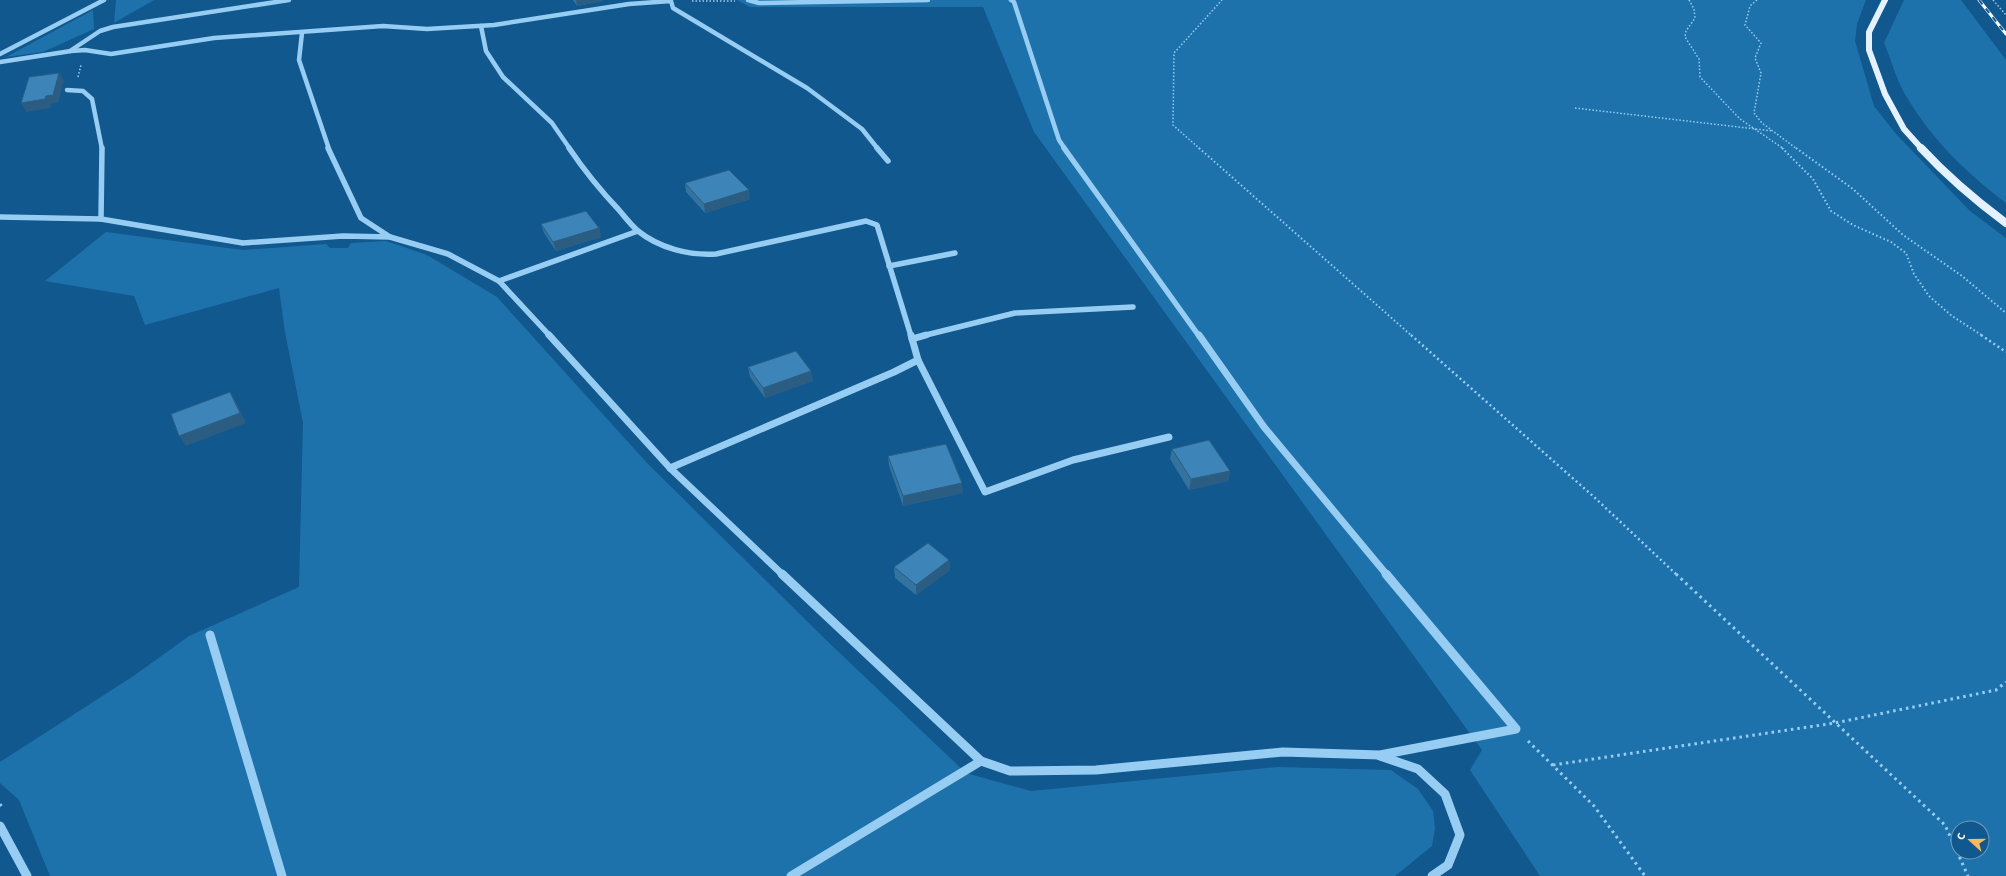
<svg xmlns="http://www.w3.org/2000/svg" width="2006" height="876" viewBox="0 0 2006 876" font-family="'Source Sans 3',sans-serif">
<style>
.green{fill:#1e72ac;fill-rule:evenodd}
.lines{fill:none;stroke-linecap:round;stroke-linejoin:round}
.path-far3{stroke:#98cdf3;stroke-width:1.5;stroke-dasharray:1.5 2;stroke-linecap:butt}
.path-far2{stroke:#98cdf3;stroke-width:2;stroke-dasharray:1.5 2.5;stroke-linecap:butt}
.path-far1{stroke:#98cdf3;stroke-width:2.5;stroke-dasharray:2 3;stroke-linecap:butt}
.path{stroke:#98cdf3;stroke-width:3;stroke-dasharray:2.5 4;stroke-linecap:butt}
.minor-far3{stroke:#98cdf3;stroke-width:4.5}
.minor-far2{stroke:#98cdf3;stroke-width:5.5}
.minor-far1{stroke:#98cdf3;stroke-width:7}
.minor{stroke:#98cdf3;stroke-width:9}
.major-far1{stroke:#e4f2ff;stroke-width:6}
.major{stroke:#e4f2ff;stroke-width:8}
.rail-casing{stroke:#fff;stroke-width:3}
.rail{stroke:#10588e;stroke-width:2;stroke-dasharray:5.5;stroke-linecap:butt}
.wall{fill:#34729f}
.shaded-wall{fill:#2b5d82}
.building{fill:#3d85b9;stroke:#2b5d82}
</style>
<rect width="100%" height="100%" fill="#10588e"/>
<g class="green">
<path d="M116,0H154L114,23Z"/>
<path d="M737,0H1866L1857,24L1855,41L1874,106L1896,134L1970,211L2006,238V876H1540L1470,770L1482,750L1034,132L983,7H750ZM1958,828H1982V852H1958Z"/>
<path d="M1904,0H1961L2006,60V203C1968,174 1933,141 1908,99C1897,83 1892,61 1884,43Z"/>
<path d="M93,10L94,29L43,52L6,57Z"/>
<path d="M106,232L243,250L326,244L330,248H348L351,243L386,241L427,255L497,297L647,463L824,638L966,773L1031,791L1278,767L1391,770L1418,789L1433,811L1435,828L1432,846L1395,876H50L19,800L0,783V762L135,675L189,636L299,587L303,423L285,332L279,288L145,325L134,296L45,281Z"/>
</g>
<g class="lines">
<g class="path-far3">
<path d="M1689,0L1694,9L1695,18L1686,31L1685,37L1699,59L1700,77L1740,119L1784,149"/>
<path d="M1757,0L1750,6L1745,25L1761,43L1755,58L1761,73L1754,113L1762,123L1797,149"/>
<path d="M1993,0L2006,15"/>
<path d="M692,1H735"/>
<path d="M78,77L81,65"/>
<path d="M1575,108L1773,131"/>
<path d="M1200,149L1173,125L1174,53L1222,0"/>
</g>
<g class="path-far2">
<path d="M1199,148L1412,336"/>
<path d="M1782,148L1813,179L1831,211L1853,225L1891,242L1906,253L1914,274L1929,296L1952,316L1983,336"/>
<path d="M1796,148L1853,189L1903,235L1962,276L2006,313"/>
</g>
<g class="path-far1">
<path d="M1411,335L1594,497L1677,575"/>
<path d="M1981,335L2006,352"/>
</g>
<g class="path">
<path d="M1676,574L1945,825L1968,876"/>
<path d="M1528,741L1594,806L1645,876"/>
<path d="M1553,765L1835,723L1996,690L2006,682"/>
<path d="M0,804L3,809"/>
</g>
<g class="minor-far3">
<path d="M748,0L759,3L928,0"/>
<path d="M1011,0L1014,2L1059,140L1065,149"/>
<path d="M481,26L486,51L503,77L552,123L570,149"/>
<path d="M302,33L299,60L329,149"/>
<path d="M70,51L100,31L113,27L289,0"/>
<path d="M0,54L104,0"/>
<path d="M0,62L71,51L85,50L111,54L214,38L383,26L427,29L494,25L629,4L671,1L673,8L807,88L862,129L878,149"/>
<path d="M67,90L83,91L92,99L102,149"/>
</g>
<g class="minor-far2">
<path d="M328,148L361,218L390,237"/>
<path d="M569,148C584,170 600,190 619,210C625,217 631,225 638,231C659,248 690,256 716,254L866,221L877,225L911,336"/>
<path d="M877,148L888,161"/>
<path d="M1064,148L1199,336"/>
<path d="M0,217L101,219L243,243L343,236L390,237L448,254L499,281L550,336"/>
<path d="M101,219L102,148"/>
<path d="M889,266L955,253"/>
<path d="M499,281L638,231"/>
<path d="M922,336L1015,313L1133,307"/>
</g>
<g class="minor-far1">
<path d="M549,335L670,468L783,575"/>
<path d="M911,335L918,360L985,492L1073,460L1169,437"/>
<path d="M1199,335L1264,427L1387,575"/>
<path d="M912,339L926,335"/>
<path d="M670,468L894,372L918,360"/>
</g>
<g class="minor">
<path d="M782,574L981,761L1010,771L1096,770L1283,752L1380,755L1516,729L1386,574"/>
<path d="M210,635L282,876"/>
<path d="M1380,756L1418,769L1445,794L1460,835L1448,865L1432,876"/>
<path d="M0,826L27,876"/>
<path d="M791,876L981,761"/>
</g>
<path class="major-far1" d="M1885,0L1869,32V50L1885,94L1904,129L1922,149"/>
<path class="major" d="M1921,148C1947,176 1975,200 2006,223"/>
<defs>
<path id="rail" d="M1979,0L2006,34"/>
</defs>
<use href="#rail" class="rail-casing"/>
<use href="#rail" class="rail"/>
</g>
<g class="wall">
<path d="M573,0H603V1L577,6Z"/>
<path d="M685,183L750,199L705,213L686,192Z"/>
<path d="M541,224L599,228L601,237L556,251L544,233Z"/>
<path d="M748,367L813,381L765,398L750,377Z"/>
<path d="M1172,449L1230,471L1228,481L1189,490L1170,459Z"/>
<path d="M888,456L963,493L903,506L889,466Z"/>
<path d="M949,560L950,570L916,595L895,578L894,567Z"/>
</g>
<g class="shaded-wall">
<path d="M576,0H603V1L577,6Z"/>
<path d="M59,73L64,81L58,103L51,104L50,108L26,112L21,103L46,96Z"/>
<path d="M749,190L750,199L705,213L704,204Z"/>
<path d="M599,228L601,237L556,251L553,242Z"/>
<path d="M811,371L813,381L765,398L763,388Z"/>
<path d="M230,392L236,402L246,423L186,446L179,436Z"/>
<path d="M1230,471L1228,481L1189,490L1191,479Z"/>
<path d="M962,483L963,493L903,506V496Z"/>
<path d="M949,560L950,570L916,595V585Z"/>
</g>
<g class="building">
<path d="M59,73L53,95L46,96L45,99L21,103L29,77Z"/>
<path d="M729,170L749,190L704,204L685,183Z"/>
<path d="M586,211L599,228L553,242L541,224Z"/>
<path d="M796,351L811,371L763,388L748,367Z"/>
<path d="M230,392L240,413L179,436L171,414Z"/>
<path d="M1209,440L1230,471L1191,479L1172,449Z"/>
<path d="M946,444L962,483L903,496L888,456Z"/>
<path d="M928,543L949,560L916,585L894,567Z"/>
</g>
<g transform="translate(1970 840) rotate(291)"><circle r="19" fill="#10588e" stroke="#709bbb"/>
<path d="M0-3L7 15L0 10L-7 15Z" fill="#ffb85a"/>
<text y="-6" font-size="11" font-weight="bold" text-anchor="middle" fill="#ffffff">С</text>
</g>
</svg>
